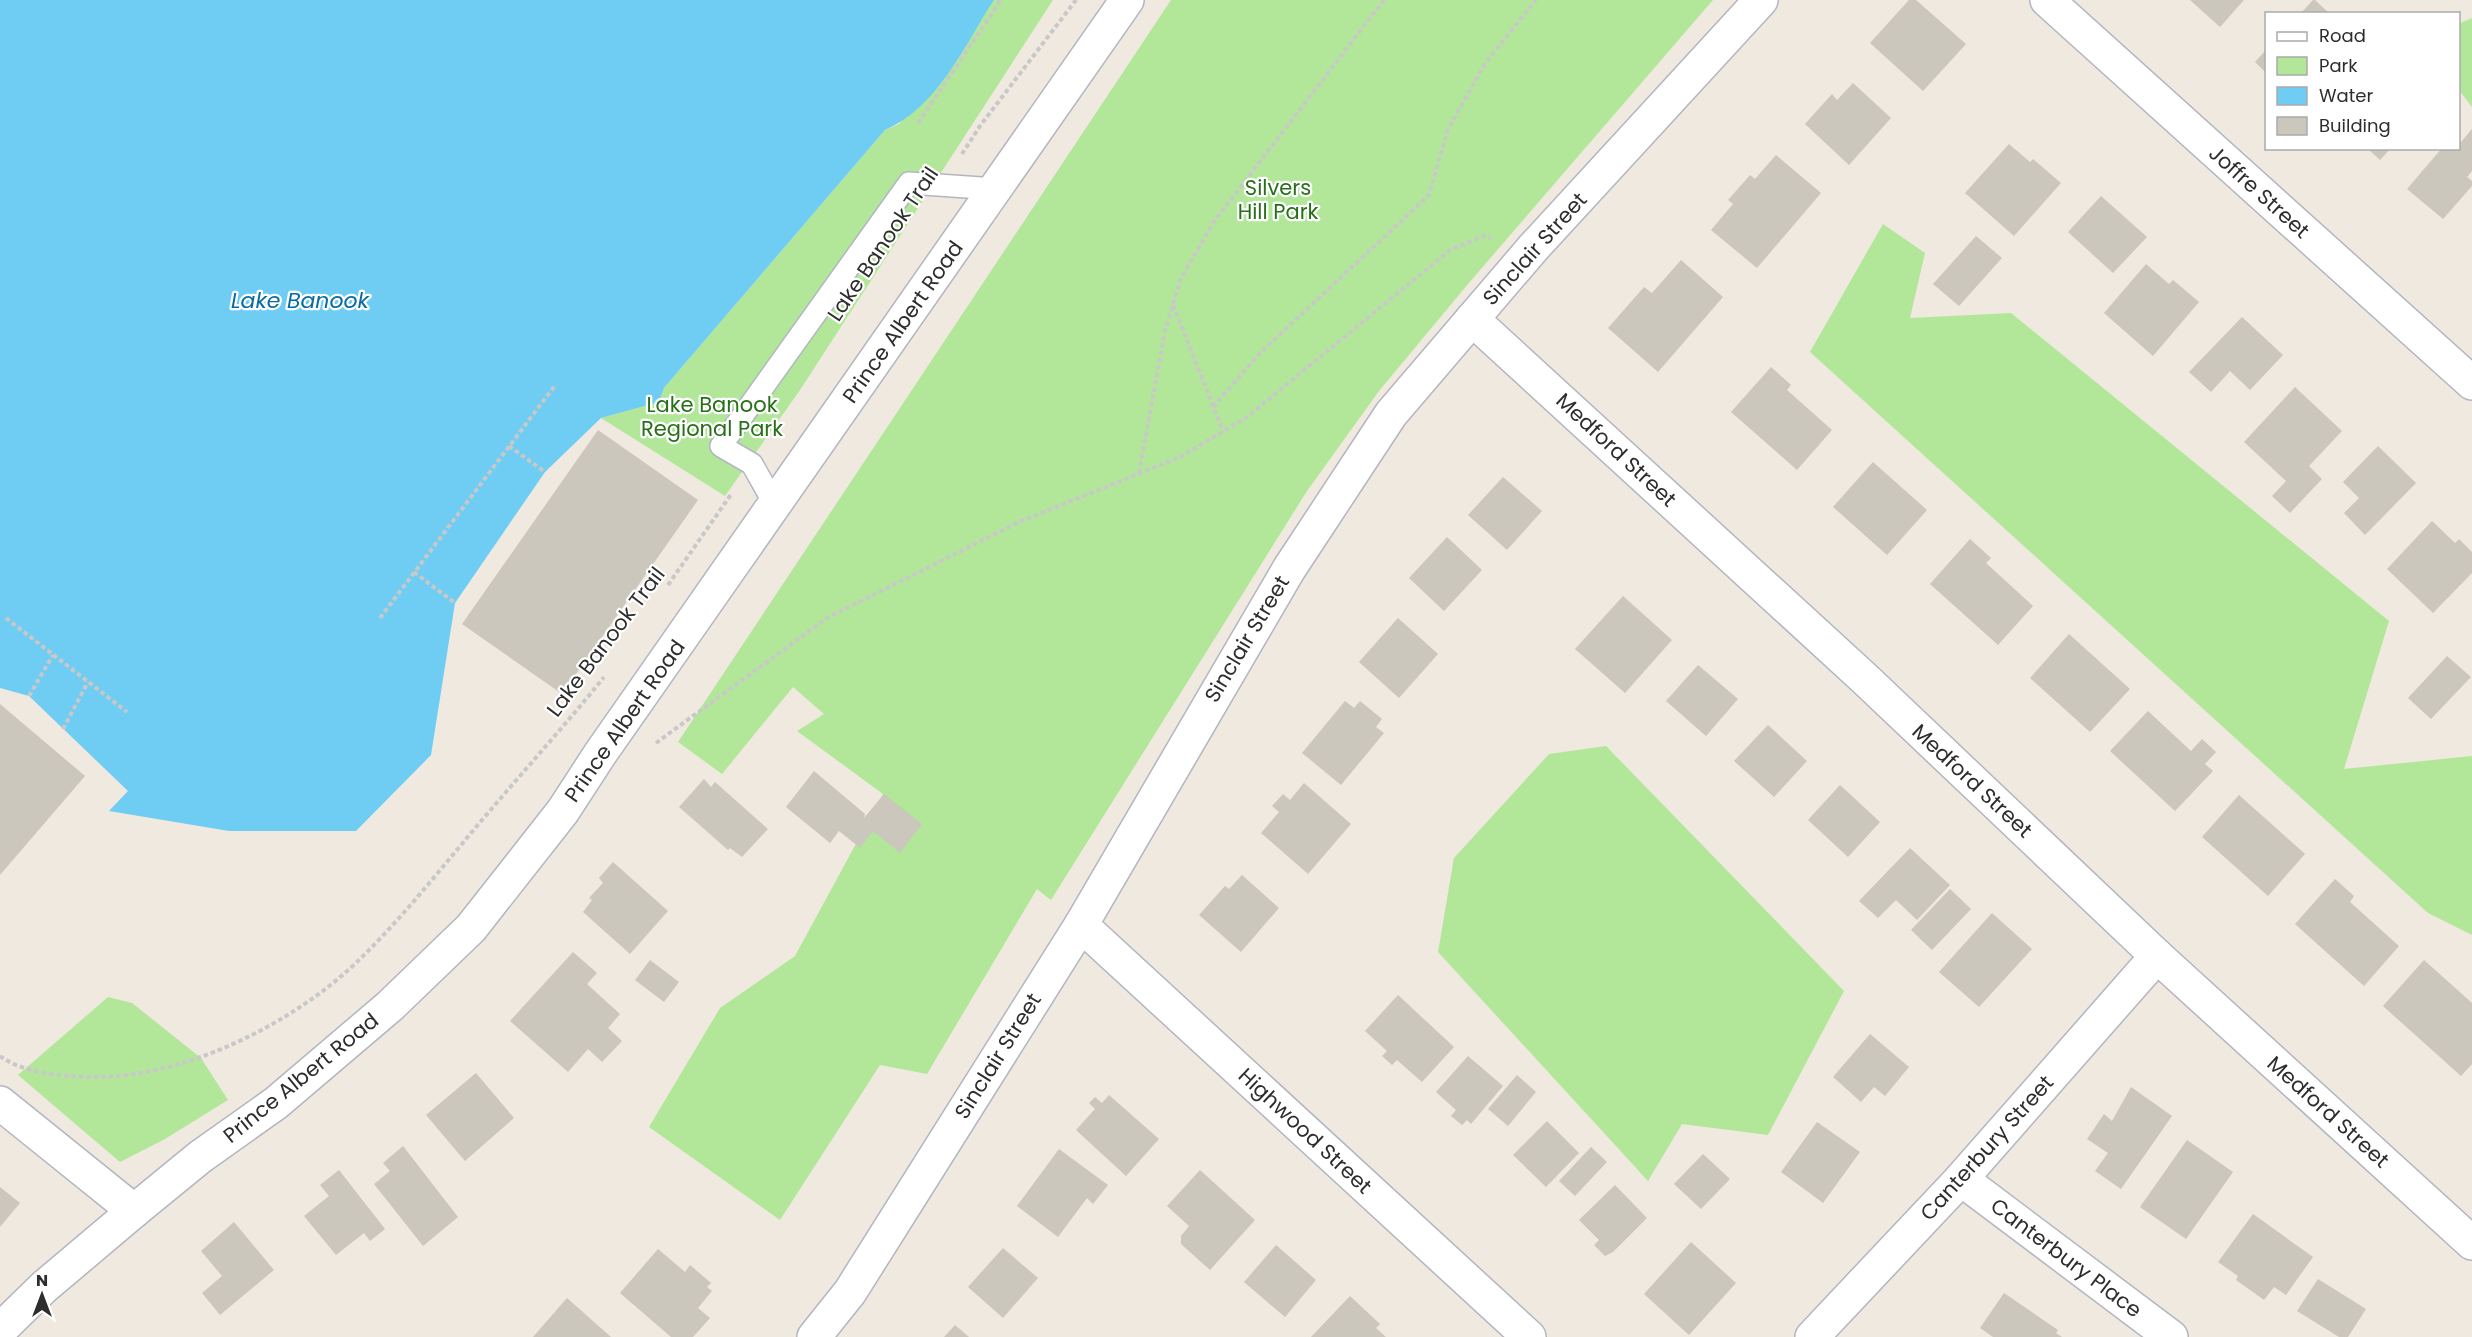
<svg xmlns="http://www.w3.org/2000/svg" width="2472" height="1337" viewBox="0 0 2472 1337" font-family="Poppins,sans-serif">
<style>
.green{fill:#b2e79a}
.water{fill:#6fcdf4}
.building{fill:#cbc7bd}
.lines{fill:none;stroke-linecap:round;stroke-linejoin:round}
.lane-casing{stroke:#b3b5c1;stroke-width:24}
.street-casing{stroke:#b3b5c1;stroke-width:36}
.secondary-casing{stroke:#b3b5c1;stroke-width:36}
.path{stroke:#c8c8c8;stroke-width:4;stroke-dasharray:4.5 3;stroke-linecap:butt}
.lane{stroke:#fff;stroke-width:21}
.street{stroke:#fff;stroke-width:33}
.secondary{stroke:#fff;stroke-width:33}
.labels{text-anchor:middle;stroke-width:4.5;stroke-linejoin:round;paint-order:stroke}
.park-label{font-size:21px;fill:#276f18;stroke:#fff}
.street-label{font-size:21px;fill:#2d2d2d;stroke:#fff}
.water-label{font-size:22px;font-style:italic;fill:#086ba6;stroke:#fff}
</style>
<rect width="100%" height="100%" fill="#efe9df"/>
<g class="green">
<path d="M994,0H1053L800,390L725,496L601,418L659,402L664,388L885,130L899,124L969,38Z"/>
<path d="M1171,0H1713L1468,284L1379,391L1307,491L1051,900L1037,889L927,1074L880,1065L780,1220L649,1127L720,1008L795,956L883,794L797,731L824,714L793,687L722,774L678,742Z"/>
<path d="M2472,18V107L2459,90L2458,24Z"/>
<path d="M1883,224L1925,253L1910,318L2011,313L2389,621L2344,769L2472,756V935L2428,913L1810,352Z"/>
<path d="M1606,746L1844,991L1768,1135L1682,1124L1648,1181L1438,952L1454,858L1549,754Z"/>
<path d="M108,997L132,1003L201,1058L228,1100L165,1139L120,1162L18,1075Z"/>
</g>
<path class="water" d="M0,0H994C964,46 938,107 885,130L664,388L659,402L601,418L545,472L455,603L431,755L356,831H229L109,811L128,791L29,696L0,688Z"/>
<g class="building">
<path d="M1909,0H1916L1966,44L1923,91L1870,43Z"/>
<path d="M2190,0H2244L2220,27Z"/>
<path d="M2313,0H2315L2330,14H2300Z"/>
<path d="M2266,50V73L2255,62Z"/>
<path d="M1853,83L1891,118L1849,165L1805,124L1832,94L1837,100Z"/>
<path d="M2472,129V171L2467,177L2472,181V186L2443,219L2407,189L2442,148H2458V140L2461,142Z"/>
<path d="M2009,144L2030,162L2033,159L2061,183L2014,236L1965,193Z"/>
<path d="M2367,148H2391L2380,160Z"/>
<path d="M1776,155L1821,193L1757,268L1711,230L1733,204L1728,200L1750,175L1755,179Z"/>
<path d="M2101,196L2147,237L2113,273L2068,232Z"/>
<path d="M1976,236L2002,258L1959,306L1933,284Z"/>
<path d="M1681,260L1723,297L1658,372L1608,328L1644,287L1652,293Z"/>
<path d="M2146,264L2169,284L2173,280L2199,302L2153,356L2104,313Z"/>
<path d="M2242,317L2283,355L2250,390L2230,371L2211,392L2189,372Z"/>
<path d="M1771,367L1791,385L1787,390L1832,430L1797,470L1731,412Z"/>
<path d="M2295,387L2342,431L2309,466L2322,479L2290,513L2272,496L2286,481L2244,442Z"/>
<path d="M598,430L698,500L562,694L462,624Z"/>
<path d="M2378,446L2416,483L2365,535L2344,513L2359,498L2343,482Z"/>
<path d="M1873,462L1927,510L1887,555L1833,507Z"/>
<path d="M1503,477L1542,511L1507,550L1468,515Z"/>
<path d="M2432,521L2455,543L2459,539L2472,552V573L2433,613L2387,569Z"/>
<path d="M1447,537L1482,570L1444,611L1409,578Z"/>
<path d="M1970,539L1991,558L1986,563L2033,606L1998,645L1930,584Z"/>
<path d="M1623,596L1672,640L1625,693L1575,649Z"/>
<path d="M1398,618L1438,654L1399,698L1359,662Z"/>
<path d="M2069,634L2130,689L2090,732L2030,678Z"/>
<path d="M2447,656L2471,677L2431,719L2408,698Z"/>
<path d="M1698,665L1738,699L1706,736L1666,701Z"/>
<path d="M1345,701L1354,708L1360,701L1382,719L1376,727L1384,733L1341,785L1302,753Z"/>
<path d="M0,704L85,776L0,875Z"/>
<path d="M2148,711L2191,751L2202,739L2216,752L2205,764L2213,771L2175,811L2110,751Z"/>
<path d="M1768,725L1807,761L1774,797L1734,761Z"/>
<path d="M814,771L865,814L864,818L884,794L922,824L900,853L873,831L860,848L839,831L830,843L786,807Z"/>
<path d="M704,779L711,787L715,782L768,829L742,857L730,848L728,850L679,807Z"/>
<path d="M1304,783L1351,824L1308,874L1261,833L1279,812L1272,806L1283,794L1290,800Z"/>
<path d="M1840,785L1880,822L1848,857L1808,820Z"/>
<path d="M2239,795L2305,854L2268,896L2202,837Z"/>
<path d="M1910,848L1950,885L1917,920L1896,900L1878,918L1859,901Z"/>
<path d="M613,862L668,911L630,954L583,912L592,900L589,898L603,883L599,878Z"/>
<path d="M1242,875L1279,908L1241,952L1199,915L1225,886L1229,889Z"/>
<path d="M2335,879L2354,896L2350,902L2399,946L2364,986L2295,924Z"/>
<path d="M1950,889L1971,909L1932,950L1911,930Z"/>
<path d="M1992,913L2032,949L1979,1007L1939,972Z"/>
<path d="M573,952L597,973L587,984L620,1014L608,1028L622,1041L602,1062L588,1049L568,1072L510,1021Z"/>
<path d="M650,960L679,982L664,1002L635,980Z"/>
<path d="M2424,960L2472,1003V1064L2461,1076L2383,1006Z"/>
<path d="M1398,995L1454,1047L1422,1082L1397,1060L1392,1065L1382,1056L1387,1051L1365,1031Z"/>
<path d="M1870,1034L1909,1067L1885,1096L1874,1087L1861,1102L1833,1077Z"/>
<path d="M1468,1056L1503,1086L1471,1124L1467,1120L1462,1125L1451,1116L1456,1110L1436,1092Z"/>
<path d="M476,1073L514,1118L465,1161L426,1115Z"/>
<path d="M1517,1075L1536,1092L1508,1126L1488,1109Z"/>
<path d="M2131,1087L2172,1116L2121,1189L2095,1171L2108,1153L2087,1139L2104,1114L2112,1121Z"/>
<path d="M1109,1095L1159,1139L1126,1176L1076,1130L1095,1109L1089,1103L1095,1097L1102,1103Z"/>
<path d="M1547,1121L1579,1153L1546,1187L1513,1155Z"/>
<path d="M1817,1122L1860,1152L1823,1203L1781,1172Z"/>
<path d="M2187,1140L2233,1172L2186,1239L2140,1207Z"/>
<path d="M403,1146L458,1217L423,1246L374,1184L390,1171L383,1163Z"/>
<path d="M1591,1147L1607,1162L1575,1196L1559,1181Z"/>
<path d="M1059,1149L1108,1185L1093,1204L1087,1198L1058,1237L1017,1206Z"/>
<path d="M1703,1154L1730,1179L1701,1209L1674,1184Z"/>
<path d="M339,1170L385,1229L370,1241L364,1233L336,1255L304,1216L329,1196L320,1185Z"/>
<path d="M1200,1170L1255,1220L1210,1270L1181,1244V1236L1189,1226L1167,1206Z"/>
<path d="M1615,1185L1647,1218L1613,1252L1605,1256L1594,1245L1599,1240L1579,1220Z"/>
<path d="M0,1187L20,1203L0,1227Z"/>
<path d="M2253,1214L2313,1257L2286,1295L2274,1287L2264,1300L2236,1280L2238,1276L2218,1262Z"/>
<path d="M234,1222L274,1270L220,1315L202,1293L222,1276L201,1251Z"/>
<path d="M1691,1242L1736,1283L1689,1335L1644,1294Z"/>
<path d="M1276,1245L1316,1280L1285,1317L1244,1282Z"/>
<path d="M1003,1248L1038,1278L1003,1318L968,1287Z"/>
<path d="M658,1249L685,1272L690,1265L711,1283L707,1287L712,1291L698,1308L710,1318L693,1337H671L620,1293Z"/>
<path d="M2318,1279L2366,1309L2348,1337H2339L2297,1311Z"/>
<path d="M2004,1293L2058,1330L2056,1333L2062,1337H1993L1980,1328Z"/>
<path d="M1350,1296L1380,1324L1376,1328L1386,1337H1311Z"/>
<path d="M567,1298L611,1337H533Z"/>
<path d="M955,1325L969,1337H944Z"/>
</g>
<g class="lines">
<defs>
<path id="lane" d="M775,505L752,464L721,446L909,183L996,189"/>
<g id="street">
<path d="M2047,0L2472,383"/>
<path d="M1472,319L1864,678L2157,956L2472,1243"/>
<path d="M1081,925L1529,1337"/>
<path d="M0,1103L134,1211"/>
<path d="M1961,1179L2171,1337"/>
<path d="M814,1337L850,1292L1081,925L1289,569L1391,414L1533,248L1761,0"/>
<path d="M1812,1337L1961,1179L2157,956"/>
</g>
<path id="secondary" d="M0,1330L44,1287L134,1211L200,1157L276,1103L390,1006L471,928L563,811L600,754L1127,0"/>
</defs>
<use href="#lane" class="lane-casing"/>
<use href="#street" class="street-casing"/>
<use href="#secondary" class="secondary-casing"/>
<g class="path">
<path d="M918,123L1001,0"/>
<path d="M962,154L980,126L1076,0"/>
<path d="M1173,305L1223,431"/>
<path d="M1213,407L1260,353L1429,195L1448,129L1486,62L1536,0"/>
<path d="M509,446L545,472"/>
<path d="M1139,473L1165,331L1181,278L1215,220L1384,0"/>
<path d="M414,572L455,603"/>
<path d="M668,585L732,493"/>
<path d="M6,618L127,712"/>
<path d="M380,618L556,384"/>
<path d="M29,696L53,655"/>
<path d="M63,729L88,682"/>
<path d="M656,743L827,618L1019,522L1180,457L1246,418L1450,250L1484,236L1491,238"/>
<path d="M0,1056C24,1074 68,1077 96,1077C187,1077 296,1022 360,959C402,918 439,871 477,826C519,776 563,728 604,677"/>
</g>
<use href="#lane" class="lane"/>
<use href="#street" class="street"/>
<use href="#secondary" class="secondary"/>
</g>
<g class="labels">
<g class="park-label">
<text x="1278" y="195">Silvers<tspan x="1278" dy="24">Hill Park</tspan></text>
<text x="712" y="412">Lake Banook<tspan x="712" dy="24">Regional Park</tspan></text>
</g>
<g class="street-label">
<text transform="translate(2259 192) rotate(42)" y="7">Joffre Street</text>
<text transform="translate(883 244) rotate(-56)" y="7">Lake Banook Trail</text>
<text transform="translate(1535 249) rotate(-48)" y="7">Sinclair Street</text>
<text transform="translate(903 322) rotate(-55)" y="7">Prince Albert Road</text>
<text transform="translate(1616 450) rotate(43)" y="7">Medford Street</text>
<text transform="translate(1247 639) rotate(-59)" y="7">Sinclair Street</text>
<text transform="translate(606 642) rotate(-53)" y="7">Lake Banook Trail</text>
<text transform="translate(625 721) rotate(-55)" y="7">Prince Albert Road</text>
<text transform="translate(1972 781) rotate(43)" y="7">Medford Street</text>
<text transform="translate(998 1056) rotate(-58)" y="7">Sinclair Street</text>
<text transform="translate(301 1078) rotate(-39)" y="7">Prince Albert Road</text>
<text transform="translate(2328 1112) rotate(42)" y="7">Medford Street</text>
<text transform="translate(1305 1131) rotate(43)" y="7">Highwood Street</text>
<text transform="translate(1987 1148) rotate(-48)" y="7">Canterbury Street</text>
<text transform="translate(2066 1258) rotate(37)" y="7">Canterbury Place</text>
</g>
<g class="water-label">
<text x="300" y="308">Lake Banook</text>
</g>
</g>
<rect x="2265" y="12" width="195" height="138" fill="#ffffff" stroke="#ababab" stroke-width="1.5"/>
<rect x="2277" y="32" width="30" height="9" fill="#ffffff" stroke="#ababab" stroke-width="1.5"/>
<text x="2319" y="42" font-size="18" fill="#2d2d2d">Road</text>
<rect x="2277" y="57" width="30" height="18" fill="#b2e79a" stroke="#ababab" stroke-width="1.5"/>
<text x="2319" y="72" font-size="18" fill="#2d2d2d">Park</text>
<rect x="2277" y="87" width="30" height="18" fill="#6fcdf4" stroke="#ababab" stroke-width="1.5"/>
<text x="2319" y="102" font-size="18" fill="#2d2d2d">Water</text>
<rect x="2277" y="117" width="30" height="18" fill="#cbc7bd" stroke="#ababab" stroke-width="1.5"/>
<text x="2319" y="132" font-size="18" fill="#2d2d2d">Building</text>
<g transform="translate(42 1295)" stroke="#ffffff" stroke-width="4.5" paint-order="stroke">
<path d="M0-4.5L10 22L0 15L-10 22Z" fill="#2d2d2d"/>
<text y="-9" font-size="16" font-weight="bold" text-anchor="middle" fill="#2d2d2d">N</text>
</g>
</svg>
